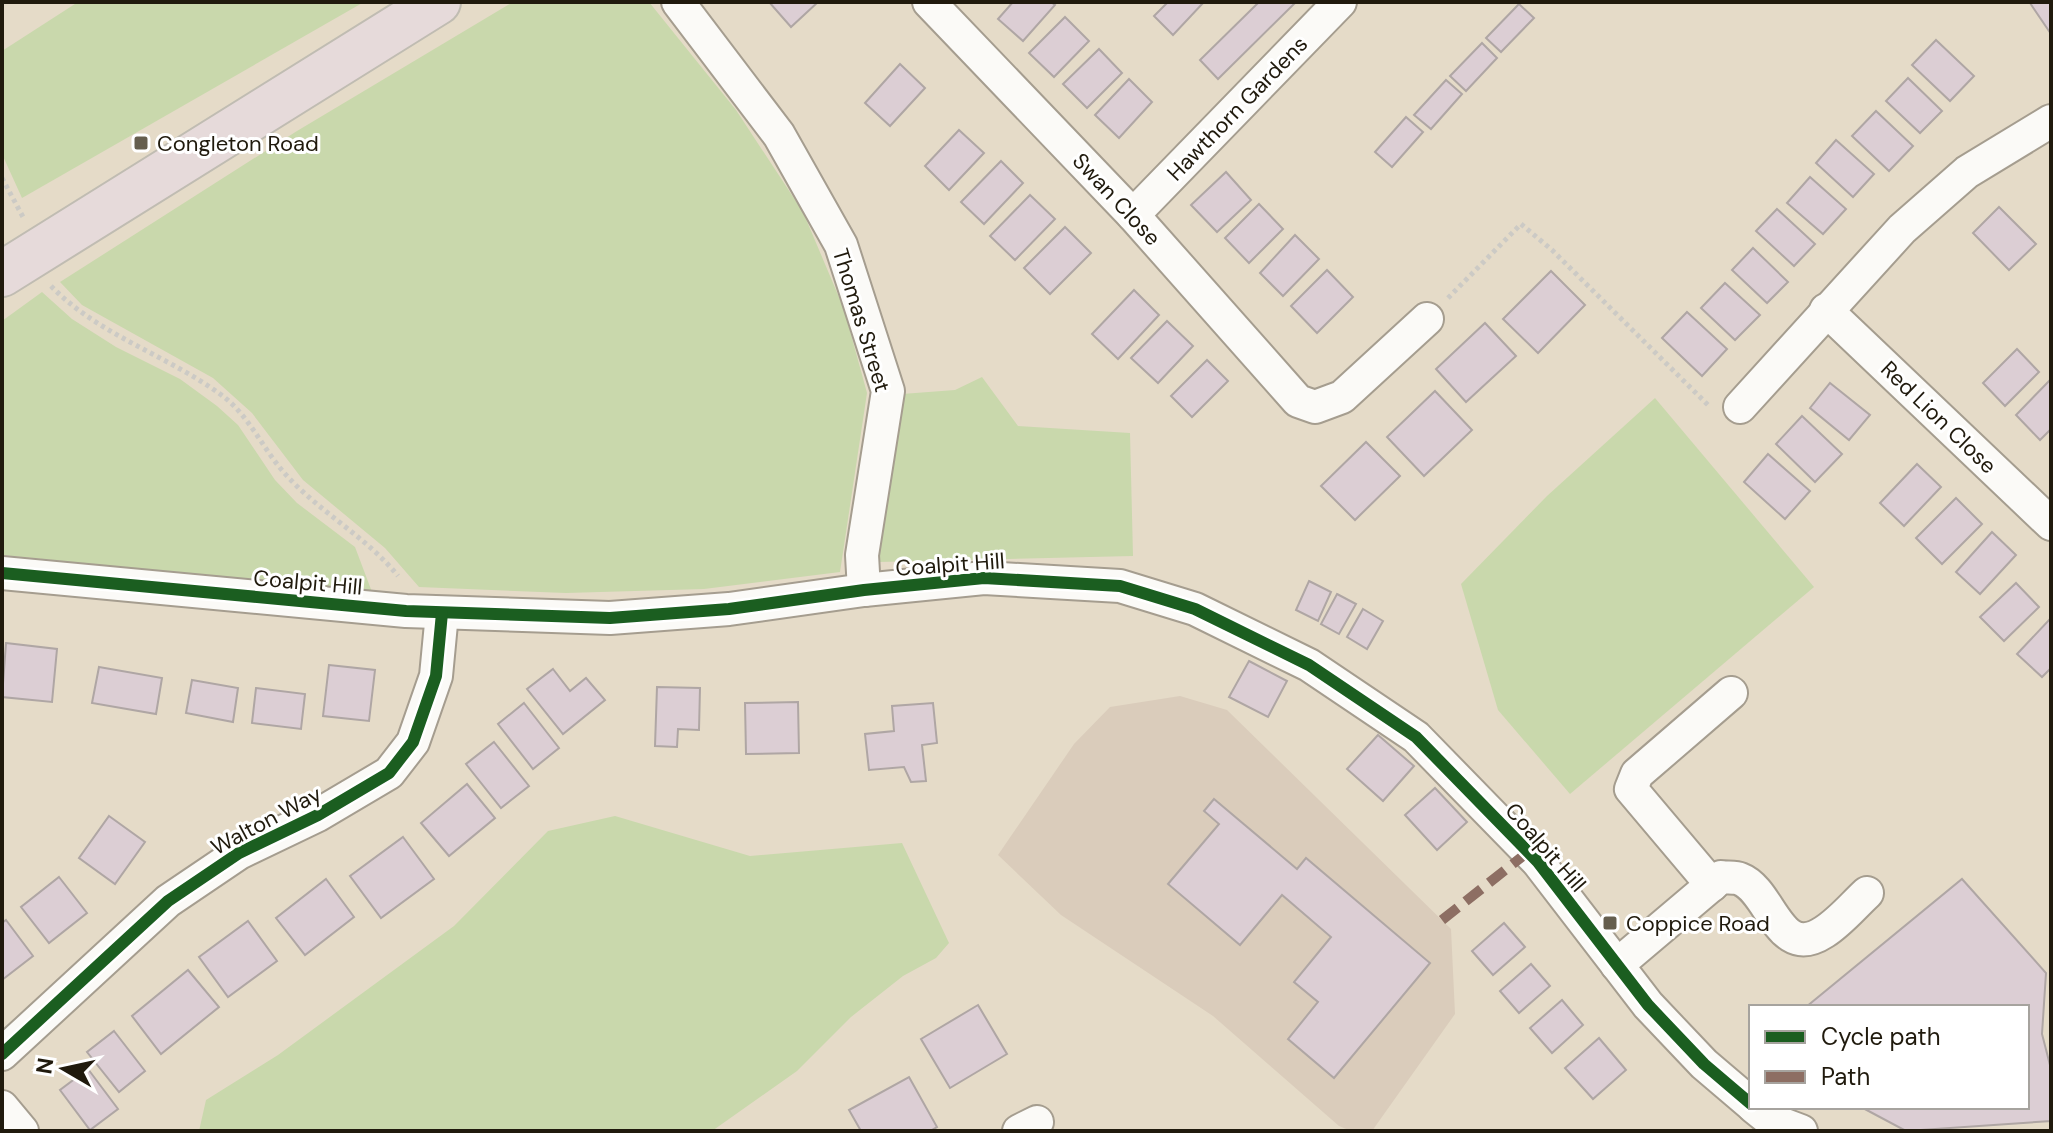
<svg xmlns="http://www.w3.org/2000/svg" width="2053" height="1133" viewBox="0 0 2053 1133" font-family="'DM Sans',sans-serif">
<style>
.industrial{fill:#daccbb}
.green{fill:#c9d8ac}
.building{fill:#dcced4;stroke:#afa6a4;stroke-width:2}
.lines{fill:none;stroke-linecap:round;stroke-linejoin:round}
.minor-casing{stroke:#a59d8f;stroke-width:36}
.highway-casing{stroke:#c0bcb2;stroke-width:48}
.path{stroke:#cccac5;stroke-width:5;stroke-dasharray:4 4;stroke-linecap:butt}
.minor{stroke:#fbfaf7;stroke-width:32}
.highway{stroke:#e6dada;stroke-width:44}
.quiet{stroke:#8d6e63;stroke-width:10;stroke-dasharray:20 10;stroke-linecap:butt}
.cycleway-casing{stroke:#fff;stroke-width:17}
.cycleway{stroke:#1b5e20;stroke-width:12}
.poi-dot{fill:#655e4e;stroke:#fff;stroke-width:3}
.labels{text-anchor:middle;stroke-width:6;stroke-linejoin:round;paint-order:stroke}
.street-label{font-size:22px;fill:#201a0d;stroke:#fff}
.poi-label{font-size:22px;fill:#201a0d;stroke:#fff;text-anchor:start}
</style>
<rect width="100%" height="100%" fill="#e5dbc8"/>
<path class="industrial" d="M1180,696L1227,710L1451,929L1455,1014L1372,1131H1351L1339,1126L1213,1016L1061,915L998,855L1074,744L1110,707Z"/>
<g class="green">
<path d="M78,2H364L22,198L2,154V51Z"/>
<path d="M513,2H649L736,110L803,212L844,309L867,393L840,572L704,589L566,593L419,587L385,548L303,480L252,413L213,378L82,305L60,282L297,131Z"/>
<path d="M42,292L72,319L116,347L180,379L217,406L238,425L275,480L297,503L355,547L372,592L2,555V321Z"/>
<path d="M982,377L1018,426L1130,433L1133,556L878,562L902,394L955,390Z"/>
<path d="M1655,398L1814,587L1570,794L1498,710L1461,584L1547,496Z"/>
<path d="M615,816L750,856L902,843L949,943L936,958L903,976L851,1017L797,1071L712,1131H199L206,1100L278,1055L454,926L548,831Z"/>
</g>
<g class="building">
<path d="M769,2H818L791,27Z"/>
<path d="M1013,2H1051L1055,5L1023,41L998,19Z"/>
<path d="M1168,2H1204L1173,35L1154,16Z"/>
<path d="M1259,2H1296L1218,79L1200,60Z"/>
<path d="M2032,2H2051V34L2030,3Z"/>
<path d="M1519,4L1534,18L1501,52L1486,38Z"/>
<path d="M1065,17L1089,41L1054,77L1029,53Z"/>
<path d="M1936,40L1974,76L1950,101L1912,65Z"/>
<path d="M1482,43L1497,58L1466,91L1450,76Z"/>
<path d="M1099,49L1122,73L1087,108L1063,84Z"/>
<path d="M900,64L925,88L890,126L865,103Z"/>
<path d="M1908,78L1942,111L1920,133L1886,101Z"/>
<path d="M1129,79L1152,102L1119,138L1095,115Z"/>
<path d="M1446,80L1462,94L1431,129L1414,115Z"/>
<path d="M1876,111L1913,146L1889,171L1852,136Z"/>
<path d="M1406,117L1423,132L1392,167L1375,152Z"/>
<path d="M959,130L984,153L949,190L925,166Z"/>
<path d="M1836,140L1874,174L1853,197L1816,163Z"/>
<path d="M1001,161L1023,183L984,224L961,202Z"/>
<path d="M1226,172L1251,200L1217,232L1191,205Z"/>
<path d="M1810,177L1846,209L1823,234L1787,203Z"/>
<path d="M1030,195L1055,219L1015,260L990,236Z"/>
<path d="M1259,204L1283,229L1249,263L1225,238Z"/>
<path d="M1999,207L2036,244L2009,270L1973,233Z"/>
<path d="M1777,209L1815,244L1794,266L1756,231Z"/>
<path d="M1065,227L1091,253L1050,294L1024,268Z"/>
<path d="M1295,235L1319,259L1283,296L1260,273Z"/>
<path d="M1753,248L1788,282L1767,303L1732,270Z"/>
<path d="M1327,270L1353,297L1317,333L1291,306Z"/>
<path d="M1551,271L1585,305L1538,353L1503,319Z"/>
<path d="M1725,283L1760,315L1735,340L1701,308Z"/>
<path d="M1134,290L1159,315L1118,359L1092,334Z"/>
<path d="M1687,312L1727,349L1702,376L1662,338Z"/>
<path d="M1167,321L1193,346L1158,383L1131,358Z"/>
<path d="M1485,323L1516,356L1466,402L1436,369Z"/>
<path d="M2017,349L2039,372L2005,406L1983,383Z"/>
<path d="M1207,360L1228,381L1192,417L1171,396Z"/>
<path d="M2051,379V429L2040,440L2016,415Z"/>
<path d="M1830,383L1870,415L1849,440L1810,408Z"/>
<path d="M1435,391L1472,430L1424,476L1387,437Z"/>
<path d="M1802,416L1842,454L1815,482L1776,444Z"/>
<path d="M1366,442L1400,476L1355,520L1321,486Z"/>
<path d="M1768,454L1810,491L1785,519L1744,482Z"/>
<path d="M1917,464L1941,487L1904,526L1880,503Z"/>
<path d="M1956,498L1982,524L1942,564L1916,538Z"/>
<path d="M1992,532L2016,555L1980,594L1956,572Z"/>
<path d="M1309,581L1331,592L1318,621L1296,610Z"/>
<path d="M2016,583L2039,607L2004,641L1980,617Z"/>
<path d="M1337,594L1356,604L1339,634L1321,624Z"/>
<path d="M1363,609L1383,621L1367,649L1347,637Z"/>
<path d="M2050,619L2051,668L2042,677L2017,654Z"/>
<path d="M6,643L57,649L52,702L2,697Z"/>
<path d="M1249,661L1287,681L1268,717L1229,697Z"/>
<path d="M329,665L375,670L369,721L323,716Z"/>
<path d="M99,667L162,678L156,714L92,703Z"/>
<path d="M553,669L570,691L586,678L605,700L563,734L527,689Z"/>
<path d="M192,680L238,688L233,722L186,713Z"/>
<path d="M657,687L700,688L699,730L678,729L677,747L655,746Z"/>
<path d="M256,688L305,694L301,729L252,723Z"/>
<path d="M798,702L799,753L746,754L745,703Z"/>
<path d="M524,703L559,748L533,769L498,724Z"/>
<path d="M933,703L937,743L922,745L926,781L911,782L904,767L869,770L865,734L894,731L892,706Z"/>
<path d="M1378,735L1414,766L1383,801L1347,769Z"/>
<path d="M494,742L529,786L501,808L466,764Z"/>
<path d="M467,784L495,818L449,856L421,823Z"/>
<path d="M1435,788L1467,822L1437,850L1405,815Z"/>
<path d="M1214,799L1297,869L1306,858L1430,963L1334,1078L1288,1039L1318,1002L1294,982L1331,937L1282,895L1240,945L1168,884L1219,824L1204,811Z"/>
<path d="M109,816L145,842L115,884L79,858Z"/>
<path d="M403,837L434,879L381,918L350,876Z"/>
<path d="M59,877L87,913L49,943L21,907Z"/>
<path d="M326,879L354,917L305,955L276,918Z"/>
<path d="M1962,879L2046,973L2042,1034L2051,1069V1121L1906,1131L1861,1107H2027V1007H1806Z"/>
<path d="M6,920L33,956L2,980V923Z"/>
<path d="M248,921L277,961L228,997L199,957Z"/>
<path d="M1504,923L1525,947L1493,975L1472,951Z"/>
<path d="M1531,964L1550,986L1519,1013L1500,991Z"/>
<path d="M188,970L219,1007L161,1054L132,1016Z"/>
<path d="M1562,1000L1583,1025L1552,1053L1530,1028Z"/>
<path d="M978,1005L1007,1054L950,1088L921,1039Z"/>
<path d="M114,1031L145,1071L119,1092L87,1052Z"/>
<path d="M1599,1038L1626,1070L1593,1099L1565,1068Z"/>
<path d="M88,1069L118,1109L90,1130L60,1090Z"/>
<path d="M909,1077L937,1127L930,1131H861L849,1110Z"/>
</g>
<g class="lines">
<defs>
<g id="minor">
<path d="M678,2L779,135L841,245L888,391L862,555L864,590"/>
<path d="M929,2L1133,215L1298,401L1315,407L1342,397L1427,319"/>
<path d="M1133,215L1340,2"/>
<path d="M1826,310L2051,524"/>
<path d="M1740,407L1902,229L1967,172L2051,121"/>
<path d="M2,573L406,611L610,618L729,609L864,590L984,578L1120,586L1195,609L1309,665L1416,737L1538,862L1648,1005L1704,1064L1751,1104"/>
<path d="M1712,885L1631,789L1637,774L1731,693"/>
<path d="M1617,965L1721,877C1726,878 1735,877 1740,879C1772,891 1778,962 1824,932C1840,922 1853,906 1867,893"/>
<path d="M2,1054L168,901L239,853L318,815L389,773L413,742L436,676L442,613"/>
<path d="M2,1107L22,1131"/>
<path d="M1754,1107L1769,1119L1801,1131"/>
<path d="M1019,1131L1037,1122"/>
</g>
<path id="highway" d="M2,274L438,2"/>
</defs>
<use href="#minor" class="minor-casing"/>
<use href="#highway" class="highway-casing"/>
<g class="path">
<path d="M2,178L23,217"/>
<path d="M51,286C97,334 166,355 220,394C247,413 261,445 281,469C315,510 365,535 398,576"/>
<path d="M1448,298L1521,224L1552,250L1709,406"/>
</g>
<use href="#minor" class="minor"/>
<use href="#highway" class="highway"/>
<path class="quiet" d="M1442,920L1528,852"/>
<defs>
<g id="cycleway">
<path d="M2,573L406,611L610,618L729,609L864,590L984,578L1120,586L1195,609L1309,665L1416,737L1538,862L1648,1005L1704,1064L1751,1104"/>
<path d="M2,1054L168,901L239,853L318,815L389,773L413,742L436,676L442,613"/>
</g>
</defs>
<use href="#cycleway" class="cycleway-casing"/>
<use href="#cycleway" class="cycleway"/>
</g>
<g class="poi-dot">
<rect x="133" y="135" width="16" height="16" rx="4"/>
<rect x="1602" y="915" width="16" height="16" rx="4"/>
</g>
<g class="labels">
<g class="street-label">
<text transform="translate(1237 108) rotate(-46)" y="8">Hawthorn Gardens</text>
<text transform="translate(1117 199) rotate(47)" y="8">Swan Close</text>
<text transform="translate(862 320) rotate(73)" y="8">Thomas Street</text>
<text transform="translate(1939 417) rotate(44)" y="8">Red Lion Close</text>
<text transform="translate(950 564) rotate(-4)" y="8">Coalpit Hill</text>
<text transform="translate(308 582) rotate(5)" y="8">Coalpit Hill</text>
<text transform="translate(266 820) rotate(-28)" y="8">Walton Way</text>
<text transform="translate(1546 847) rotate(49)" y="8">Coalpit Hill</text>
</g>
<g class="poi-label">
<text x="157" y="151">Congleton Road</text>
<text x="1626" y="931">Coppice Road</text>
</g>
</g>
<rect width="2053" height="1133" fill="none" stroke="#201a0d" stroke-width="8"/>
<rect x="1749" y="1005" width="280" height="104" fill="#ffffff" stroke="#a6a39e" stroke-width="2"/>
<rect x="1765" y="1031" width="40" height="12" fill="#1b5e20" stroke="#a6a39e" stroke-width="2"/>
<text x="1821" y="1045" font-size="24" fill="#201a0d">Cycle path</text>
<rect x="1765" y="1071" width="40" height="12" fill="#8d6e63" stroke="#a6a39e" stroke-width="2"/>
<text x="1821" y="1085" font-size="24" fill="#201a0d">Path</text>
<g transform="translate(64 1069) rotate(279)" stroke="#ffffff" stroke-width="6" paint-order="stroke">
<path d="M0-6L14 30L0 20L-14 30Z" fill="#201a0d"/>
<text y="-12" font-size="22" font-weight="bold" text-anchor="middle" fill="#201a0d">N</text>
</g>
</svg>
